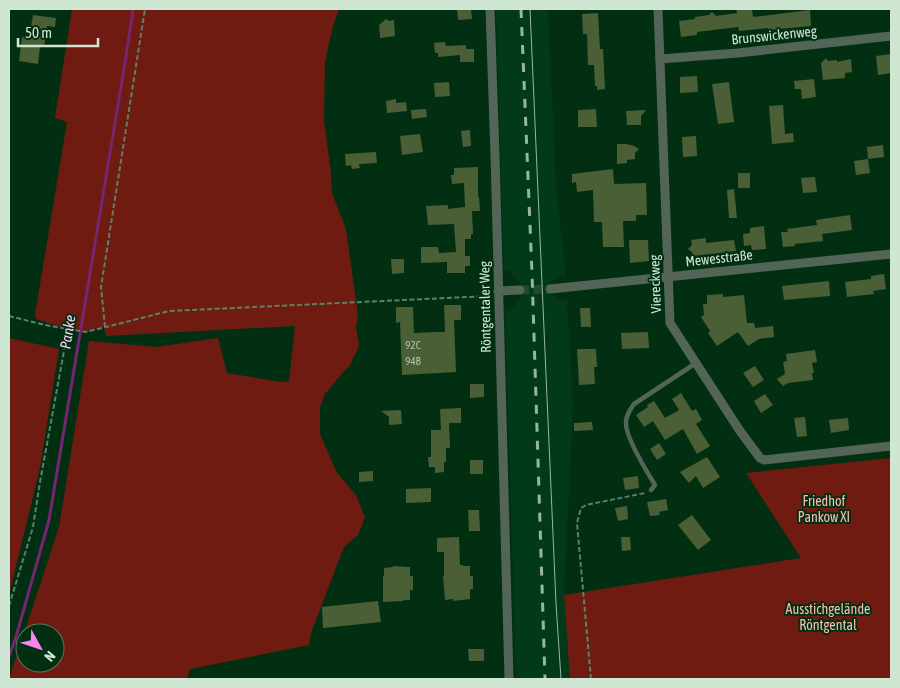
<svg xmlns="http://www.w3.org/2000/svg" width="900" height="688" viewBox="0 0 900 688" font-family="'Asap Condensed',sans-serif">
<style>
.built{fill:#023918}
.green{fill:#6f1b11;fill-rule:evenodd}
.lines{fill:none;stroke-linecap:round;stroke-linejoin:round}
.stream{stroke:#772471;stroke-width:3}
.building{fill:#4a5f35}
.minor-tunnel{stroke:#214a2f;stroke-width:9;stroke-dasharray:9 4.5;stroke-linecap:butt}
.path{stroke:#5d8168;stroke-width:2;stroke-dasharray:5 2.5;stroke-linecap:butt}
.service{stroke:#536557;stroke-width:4.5}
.minor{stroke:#536557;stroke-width:9}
.tram{stroke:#98b59f;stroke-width:1}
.rail{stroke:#98b59f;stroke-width:3;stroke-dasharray:9 9;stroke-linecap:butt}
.labels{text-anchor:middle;stroke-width:4;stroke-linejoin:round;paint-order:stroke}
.number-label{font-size:11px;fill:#aec4ac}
.street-label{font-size:14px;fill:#cfe6d3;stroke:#022f12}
.park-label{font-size:14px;fill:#f9bdb2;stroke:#022f12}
.water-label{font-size:15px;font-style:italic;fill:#ffd2f9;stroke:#022f12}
</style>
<rect width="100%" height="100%" fill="#022f12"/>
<path class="built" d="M496,9H548L556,186L566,276H560L549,282L550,295L560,300H567L573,406L564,595L570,679H516L505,312L510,311L521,297L520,283L509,270H504Z"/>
<g class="green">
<path d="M72,9H339L333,26L325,62L324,121L331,173L332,193L346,229L358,315L356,327L359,346L349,367L344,371L325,394L320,407V434L337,473L356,495L365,517L358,535L344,547L311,633L309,645L190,669L187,679H9L59,527L89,341L156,347L218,338L227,373L281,382L289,381L295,326L106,336L104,327L86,332L68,329L36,319L35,315L67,122L55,118ZM25,633H55V663H25Z"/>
<path d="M9,338L59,349L40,468L9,595Z"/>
<path d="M891,458V679H570L564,595L801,558L746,473Z"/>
</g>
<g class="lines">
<path class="stream" d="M9,656L16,637L49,520L125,63L133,9"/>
</g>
<g class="building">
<path d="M457,9H471L472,19L458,20Z"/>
<path d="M736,9H752L753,17L810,10L811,26L768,30V28L739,31L738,27L697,32V35L681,37L679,21L695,19V17L709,15L712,12L716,16L737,13Z"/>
<path d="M598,13L600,49H603L605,89L597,90V86H595L594,65H588L587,34H583L582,14Z"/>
<path d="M33,15L56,18L55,27L47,26L44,47H40L38,64L19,61L22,37L29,38Z"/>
<path d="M386,19L389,21L394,20L395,36L380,38L379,25Z"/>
<path d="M445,42L446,46L466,45V49H474V62H460V55L438,57V53H435L434,43Z"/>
<path d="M891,54V73L878,75L876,56Z"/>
<path d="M826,58L828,61L837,60V62L851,59L852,72L845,73V78L823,80L821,63Z"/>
<path d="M697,76L698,92L680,93V77Z"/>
<path d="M814,79L816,97L802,99L801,89H795L794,81Z"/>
<path d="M449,82L450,96L435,97L434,83Z"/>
<path d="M729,82L734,122L718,124L712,84Z"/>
<path d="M396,99V103L406,102L407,111L387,113L386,101Z"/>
<path d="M783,105L785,134L793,133L794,142L772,144L769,106Z"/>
<path d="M426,109L427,117L412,119L411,110Z"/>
<path d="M596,109L597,127H578V110Z"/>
<path d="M646,110L641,116V125H627L626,111Z"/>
<path d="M470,130L471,146L463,147L461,131Z"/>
<path d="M420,134L423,152L402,155L400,136Z"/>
<path d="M696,136L697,156L683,157L682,137Z"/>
<path d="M617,144H628L629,145H632L639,149L635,153V159L627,160V163L617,164Z"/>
<path d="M883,145L884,157L868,159L867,147Z"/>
<path d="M376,152L377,163L359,164L360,168L352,169L351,165L346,166L345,154Z"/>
<path d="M868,159L870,173L856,175L854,161Z"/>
<path d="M478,167V197H479L480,211H472L473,234H471V239H465V256H470V266H465V273H447V262L421,263V247H438L439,253L456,252L454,224L428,225L426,206L448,205V209L465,207L464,183L452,184L451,175H454V168Z"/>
<path d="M613,169L614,184L646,183L647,215H636V221H623L624,247H603L602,222H594L593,190L577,192L576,182L572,183V174Z"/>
<rect x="738" y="173" width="12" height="15"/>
<path d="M815,177L817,192L803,193L801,178Z"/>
<path d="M734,189L737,218H729L727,190Z"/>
<path d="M850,215L852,230L822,234L823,241L795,244V246L783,247L781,232H788L787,229L817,225L816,220Z"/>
<path d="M764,226L766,249L752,250L751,245L744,246L743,234L750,233V228Z"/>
<path d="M706,238V243L734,240L736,251L693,256L692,252L688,249L692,245L691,240Z"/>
<path d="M629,240H648L649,261L630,263Z"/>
<path d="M391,259H404V273L392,274Z"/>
<path d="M884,274L886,289L873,291L874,294L847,297L845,282L871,279V276Z"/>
<path d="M829,281L830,296L784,300L782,286Z"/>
<path d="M723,294V297L744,295L747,323H754L755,328L773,326L774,337L759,339L748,346L738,332L717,346L708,333L710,331L701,317L704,315L703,304H707V295Z"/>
<path d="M444,305H461V320H454L456,372L402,375L400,322L396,323V307H413L414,333L435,332H445Z"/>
<path d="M580,308H590L591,327H581Z"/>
<path d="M648,332L649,348L622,349L621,333Z"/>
<path d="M577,349H596L597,367H594L595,384L579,385Z"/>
<path d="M815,350L817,362L812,363L814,373H812L813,380L788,383L783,386L777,379L785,374L783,362L787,361L786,354Z"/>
<path d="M755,366L764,380L753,387L743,373Z"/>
<path d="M470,384H484V397L470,398Z"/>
<path d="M681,393L692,411L696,409L702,420L696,424L710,446L697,454L683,429L665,440L653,421L644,427L636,415L648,407L647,405L654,401L665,418L679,410L672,399Z"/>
<path d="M765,394L773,405L761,413L754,401Z"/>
<path d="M461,408V423H449L450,448H446V462H444V472L435,473V467H429L428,457H431V430H441L440,409Z"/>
<path d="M401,410L402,424L389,425V417L381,411Z"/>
<path d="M805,417L807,436L797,437L794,418Z"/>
<path d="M848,418L849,430L831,433L829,420Z"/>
<path d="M592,422L593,430L574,431V423Z"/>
<path d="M659,443L666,454L657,460L650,449Z"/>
<path d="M707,457L720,477L703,488L696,476L689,483L680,472Z"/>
<rect x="470" y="460" width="13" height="14"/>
<path d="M373,471V481L359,482V472Z"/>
<path d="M638,476L639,488L625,490L623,478Z"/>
<path d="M431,488V502L406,503V489Z"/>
<path d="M666,499L668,510L659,512L660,515L650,516L647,502Z"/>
<path d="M627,506L628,519L618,521L615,508Z"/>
<path d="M468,510H479L480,531H469Z"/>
<path d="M692,515L711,540L698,550L678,525Z"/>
<path d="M459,537L460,565H463V566H470V576H473V589H470V599L453,601V599L445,600L443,576H444V552H437V538Z"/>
<path d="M621,537H630L631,550L622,551Z"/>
<path d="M393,566L410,567V576H413V590H410V600H403L404,601L383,602V576H384V568L393,567Z"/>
<path d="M378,601L381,622L323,628L322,607Z"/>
<path d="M468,649H484V661H469Z"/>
</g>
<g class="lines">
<path class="minor-tunnel" d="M520,290L550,289"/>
<g class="path">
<path d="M9,316L45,325L86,332L169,311L489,296"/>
<path d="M105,327L101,287L145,9"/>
<path d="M9,606L33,527L40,482L68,329"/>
<path d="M591,679L577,523L581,508L586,505L645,493"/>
</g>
<path class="service" d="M651,490L655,485C647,472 625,436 626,423C626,415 630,410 634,404L696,363"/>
<g class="minor">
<path d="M490,9L495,155L509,679"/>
<path d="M658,9L670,323L740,431L760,458L764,460L891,446"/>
<path d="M660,59L738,53L891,36"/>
<path d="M550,289L891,254"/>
<path d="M498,291L520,290"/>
</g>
<path class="tram" d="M530,9L556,603L561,679"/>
<path class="rail" d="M521,9L532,273L545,679"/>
</g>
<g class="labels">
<g class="number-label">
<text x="413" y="349">92C</text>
<text x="413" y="365">94B</text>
</g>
<g class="street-label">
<text transform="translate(774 35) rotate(-6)" y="5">Brunswickenweg</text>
<text transform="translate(719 258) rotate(-6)" y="5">Mewesstraße</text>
<text transform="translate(655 284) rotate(-92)" y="5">Viereckweg</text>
<text transform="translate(485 307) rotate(-91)" y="5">Röntgentaler Weg</text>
</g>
<g class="park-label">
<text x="824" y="506">Friedhof<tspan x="824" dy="16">Pankow XI</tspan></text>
<text x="828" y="614">Ausstichgelände<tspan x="828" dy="16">Röntgental</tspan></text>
</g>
<g class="water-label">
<text transform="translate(68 332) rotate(-81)" y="5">Panke</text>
</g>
</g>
<rect width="900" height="688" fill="none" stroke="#cfe6d3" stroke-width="20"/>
<g transform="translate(40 648) rotate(130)"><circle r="24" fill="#022f12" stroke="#54785f"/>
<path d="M0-4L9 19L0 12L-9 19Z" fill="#f788ec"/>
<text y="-8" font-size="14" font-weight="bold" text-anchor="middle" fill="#cfe6d3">N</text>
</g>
<path d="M18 38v8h80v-8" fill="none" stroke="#cfe6d3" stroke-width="2.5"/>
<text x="25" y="38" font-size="15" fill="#cfe6d3" stroke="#022f12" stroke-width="4" paint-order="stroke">50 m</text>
</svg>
